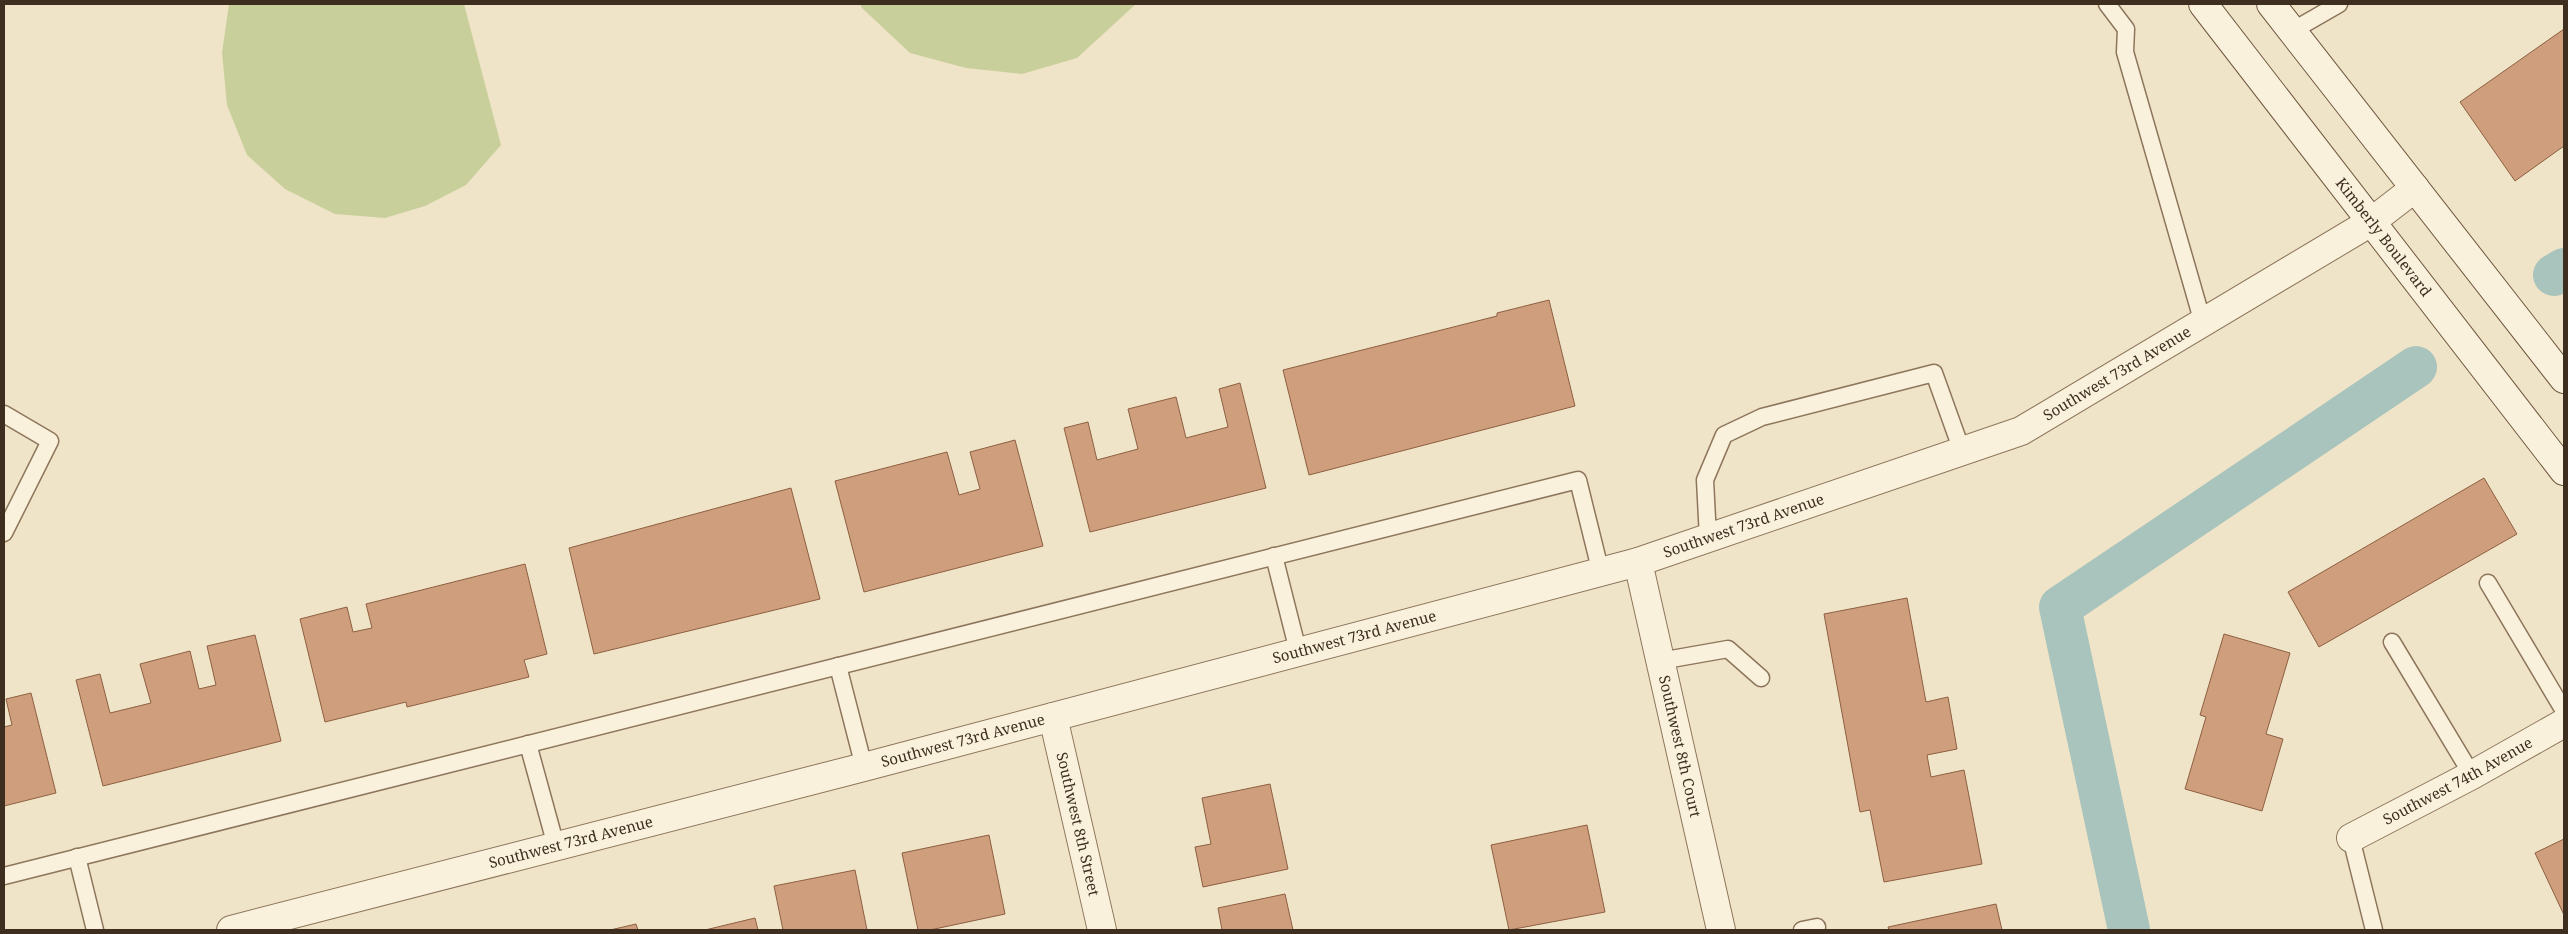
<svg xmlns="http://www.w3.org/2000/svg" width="2568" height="934" viewBox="0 0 2568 934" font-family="'Noto Serif',serif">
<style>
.green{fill:#c9cf9b}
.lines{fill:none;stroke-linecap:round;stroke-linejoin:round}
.canal{stroke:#a9c4bc;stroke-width:42}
.building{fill:#cf9f7d;stroke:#8d5f41}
.lane-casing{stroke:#8d765c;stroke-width:19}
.street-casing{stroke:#8d765c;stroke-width:30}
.secondary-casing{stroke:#6f573f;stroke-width:30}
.lane{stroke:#faf1dc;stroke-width:16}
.street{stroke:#faf1dc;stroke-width:28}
.secondary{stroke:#faf1dc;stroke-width:28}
.labels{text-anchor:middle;stroke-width:5;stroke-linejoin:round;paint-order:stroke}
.street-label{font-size:15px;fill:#3d2e20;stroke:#f7eed8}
</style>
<rect width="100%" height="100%" fill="#f0e4c8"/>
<g class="green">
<path d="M229,4H464L501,145L466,185L425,206L385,218L335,214L285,189L247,155L227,105L222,53Z"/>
<path d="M860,4H1136L1077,58L1022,74L966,68L910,53L862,8Z"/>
</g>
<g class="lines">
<g class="canal">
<path d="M2554,275L2564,269"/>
<path d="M2129,930L2060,607L2416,367"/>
</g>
</g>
<g class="building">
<path d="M2564,29V146L2515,181L2460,102Z"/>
<path d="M1549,300L1575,406L1309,475L1283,370L1497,316V313Z"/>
<path d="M1240,383L1266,488L1090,532L1064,428L1088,422L1097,460L1138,449L1128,409L1176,397L1186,438L1228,427L1219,389Z"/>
<path d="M1015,440L1043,546L864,592L835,481L947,452L959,495L980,489L970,452Z"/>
<path d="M2484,478L2517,534L2319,647L2288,592Z"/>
<path d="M791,488L820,599L594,654L569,548Z"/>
<path d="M525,564L547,654L524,660L529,677L407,707L406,702L325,722L300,619L347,607L353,632L372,628L366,604Z"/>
<path d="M1907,598L1926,702L1948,697L1957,749L1927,755L1931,777L1964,770L1982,864L1884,882L1870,810L1860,812L1824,614Z"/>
<path d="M2224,634L2290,653L2266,734L2283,739L2262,811L2185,789L2206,717L2200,715Z"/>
<path d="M255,635L281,741L103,786L76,680L100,674L110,713L151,703L140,664L190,651L199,689L216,685L207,646Z"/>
<path d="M31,693L56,793L4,806V727L12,725L6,699Z"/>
<path d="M1270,784L1288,869L1203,887L1195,847L1211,844L1202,798Z"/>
<path d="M1587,825L1605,912L1509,930L1491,845Z"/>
<path d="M989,835L1005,914L930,930H918L902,853Z"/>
<path d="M2564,839V915L2535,853Z"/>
<path d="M855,870L867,930H783L774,886Z"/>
<path d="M1285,894L1293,930H1222L1218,908Z"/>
<path d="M1996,904L2002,930H1889L1888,927Z"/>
<path d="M755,918L758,930H705Z"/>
<path d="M636,924L638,930H610Z"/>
</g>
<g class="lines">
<defs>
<g id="lane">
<path d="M2107,4L2126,29L2125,52L2203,323"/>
<path d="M2292,31L2339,4"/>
<path d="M4,414L50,441L4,533"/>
<path d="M1708,538L1705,480L1724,435L1762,417L1934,373L1962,451"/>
<path d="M1274,556L1298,651"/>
<path d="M2488,583L2564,711"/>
<path d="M2392,642L2472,775"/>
<path d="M1660,661L1728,649L1761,678"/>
<path d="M838,666L864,767"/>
<path d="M528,744L556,846"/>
<path d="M2351,838L2374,930"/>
<path d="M77,857L95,930"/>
<path d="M4,876L1578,480L1601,573"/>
<path d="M1802,930L1817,927"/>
</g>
<g id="street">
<path id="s1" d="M1638,562L1721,930"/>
<path id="s2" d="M1053,717L1102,930"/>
<path id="s3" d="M2351,838L2472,775L2564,723"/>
<path id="s4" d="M231,930L864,767L1638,562L2021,431L2371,222L2415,188"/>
</g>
<g id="secondary">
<path id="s5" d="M2203,4L2564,471"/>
<path d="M2271,4L2564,379"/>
</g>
</defs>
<use href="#lane" class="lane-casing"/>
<use href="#street" class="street-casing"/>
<use href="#secondary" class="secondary-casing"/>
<use href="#lane" class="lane"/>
<use href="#street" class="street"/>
<use href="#secondary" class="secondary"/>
</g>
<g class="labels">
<g class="street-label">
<text dy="5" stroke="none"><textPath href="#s5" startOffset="295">Kimberly Boulevard</textPath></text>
<text dy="5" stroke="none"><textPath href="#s4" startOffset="1971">Southwest 73rd Avenue</textPath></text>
<text dy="5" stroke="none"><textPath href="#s4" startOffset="1566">Southwest 73rd Avenue</textPath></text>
<text dy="5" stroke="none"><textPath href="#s4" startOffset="1161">Southwest 73rd Avenue</textPath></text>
<text dy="5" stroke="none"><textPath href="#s4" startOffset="756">Southwest 73rd Avenue</textPath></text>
<text dy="5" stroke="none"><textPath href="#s1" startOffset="189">Southwest 8th Court</textPath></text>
<text dy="5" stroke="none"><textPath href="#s3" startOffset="121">Southwest 74th Avenue</textPath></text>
<text dy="5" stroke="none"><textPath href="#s2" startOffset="110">Southwest 8th Street</textPath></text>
<text dy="5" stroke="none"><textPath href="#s4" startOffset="351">Southwest 73rd Avenue</textPath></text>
</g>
</g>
<rect width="2568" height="934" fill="none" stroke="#3d2e20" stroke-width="10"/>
</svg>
